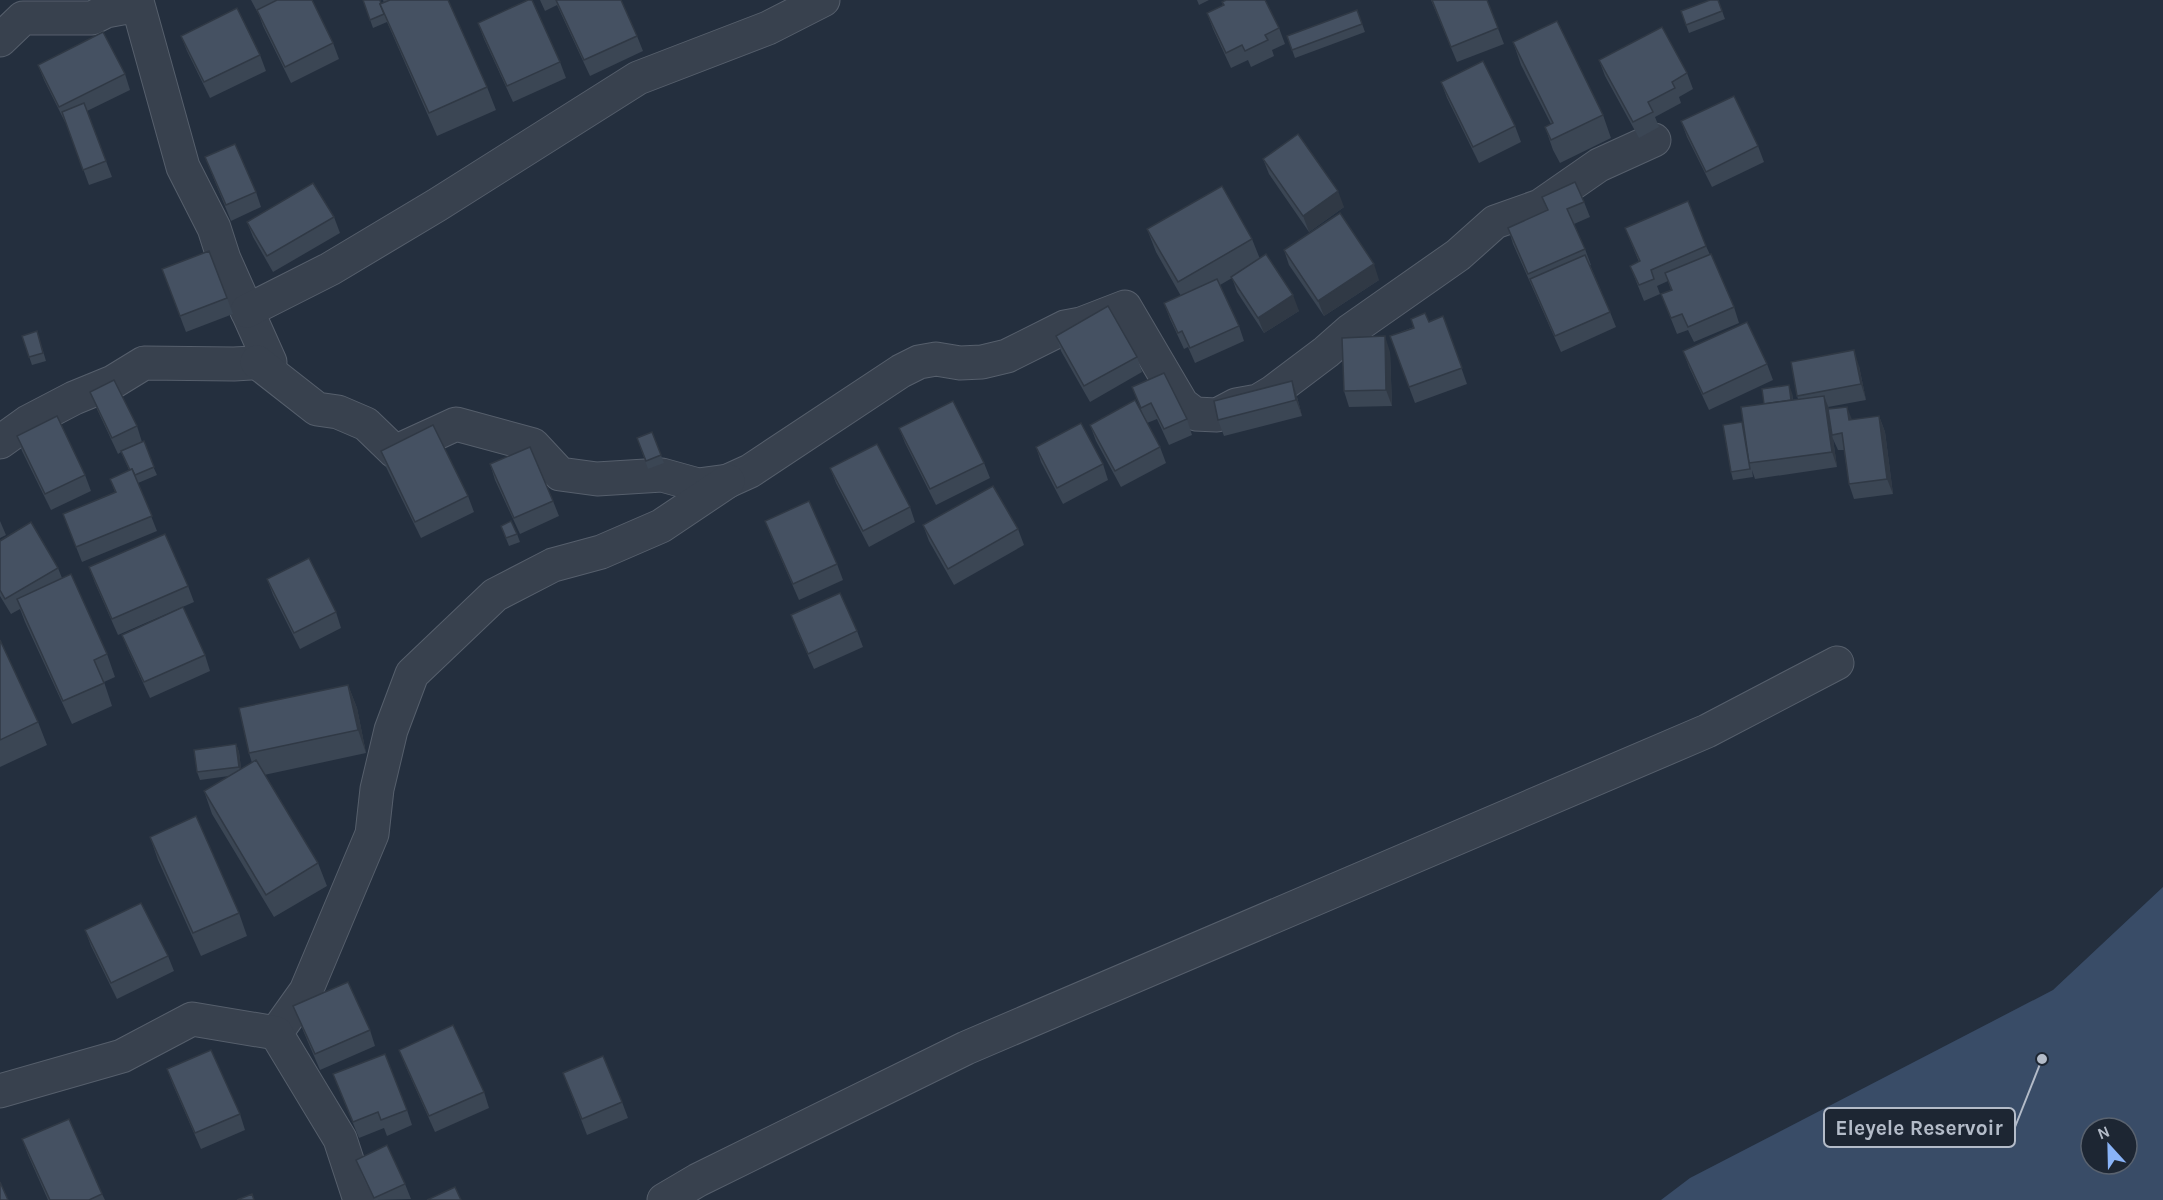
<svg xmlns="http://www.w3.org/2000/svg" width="2163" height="1200" viewBox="0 0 2163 1200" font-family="Karla,sans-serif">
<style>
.water{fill:#394c67;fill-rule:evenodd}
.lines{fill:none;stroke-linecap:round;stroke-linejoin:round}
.street-casing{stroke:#565f6c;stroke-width:35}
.street{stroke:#38414e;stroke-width:33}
.wall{fill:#3b4654}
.shaded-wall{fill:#303945}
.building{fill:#455162;stroke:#303945;stroke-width:1.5}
.leader{fill:none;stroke:#b4bcc9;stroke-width:2}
.callout-dot{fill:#b4bcc9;stroke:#1d2633;stroke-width:2}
.callout{fill:#1d2633;stroke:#b4bcc9;stroke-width:2}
.callout-label{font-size:21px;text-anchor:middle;font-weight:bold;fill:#b4bcc9}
</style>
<rect width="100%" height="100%" fill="#242f3e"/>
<path class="water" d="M2163,887V1200H1661L1690,1178L2053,990ZM2091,1128H2127V1164H2091Z"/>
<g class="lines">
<defs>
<g id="street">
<path d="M0,40L23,18H92L106,11L138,5L183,167L214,228L224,259L270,362L234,364L144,363L113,382L74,398L28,422L0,442"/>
<path d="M247,311L330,269L437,205L638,78L768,28L823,0"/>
<path d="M257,362L317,409L338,412L366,424L395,452L456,424L533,445L560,474L597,479L662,475L698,485L728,481L750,471L901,371L919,362L936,359L960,363L982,362L1007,356L1065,327L1081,324L1125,307L1182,404L1195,414L1217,415L1236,405L1258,401L1273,392L1326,352L1351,330L1458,255L1495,222L1540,206L1599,165L1654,140"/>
<path d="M276,1033L306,991L372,834L377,789L391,730L412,674L495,595L553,565L601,552L661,526L728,481"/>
<path d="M0,1091L122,1056L192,1019L276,1033L340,1139L360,1200"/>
<path d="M664,1200L698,1180L966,1048L1707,731L1837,663"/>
</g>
</defs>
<use href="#street" class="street-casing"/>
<use href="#street" class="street"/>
</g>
<g class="wall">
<path d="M251,0H312L333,43L339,59L291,83L263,26L259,15Z"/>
<path d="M363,0L382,4L384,3L383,0H448L487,87L496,110L437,136L387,22L373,28Z"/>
<path d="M540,0H621L637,36L643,51L590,76L557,5L545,11Z"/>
<path d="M1197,0H1209L1199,5Z"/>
<path d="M1431,0H1487L1504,44L1457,62Z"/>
<path d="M1718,0L1725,19L1689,33L1681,11Z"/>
<path d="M1222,2L1279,28L1285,44L1272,50L1274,56L1251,67L1248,60L1231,68L1213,29L1207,13L1223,6Z"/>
<path d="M1357,10L1365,32L1295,58L1287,36Z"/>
<path d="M478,23L560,62L566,78L513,102L484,39Z"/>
<path d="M181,36L260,55L266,71L210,98L187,51Z"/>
<path d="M1513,42L1603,115L1611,138L1560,163L1553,150L1545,127L1551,124L1521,65Z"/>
<path d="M1599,60L1687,73L1693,89L1679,97L1681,103L1655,117L1659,127L1639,138L1605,76Z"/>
<path d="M38,65L125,74L130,90L87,111L112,177L89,185L66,122H65L44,80Z"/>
<path d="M1441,82L1515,126L1521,142L1479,163L1447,98Z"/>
<path d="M1681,121L1758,146L1764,162L1712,187L1687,137Z"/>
<path d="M205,157L256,192L261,207L231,221Z"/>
<path d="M1263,159L1344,207L1309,232L1269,174Z"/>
<path d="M1542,197L1584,202L1590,217L1574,224L1585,249L1591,265H1590L1610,312L1616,327L1561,352L1513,244L1508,228L1547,211Z"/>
<path d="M334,217L340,233L273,272L253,237L247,222Z"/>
<path d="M1625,228L1706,246L1734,307L1739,323L1694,342L1688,330L1677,334L1661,294L1671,290L1668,281L1657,286L1660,294L1644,301L1630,266L1639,262Z"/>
<path d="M1147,229L1252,239L1260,259L1299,311L1264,333L1237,292L1232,278L1220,285L1239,326L1244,341L1195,363L1188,347L1184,349L1170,319L1164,303L1181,296L1156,252Z"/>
<path d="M1284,250L1379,280L1324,316L1289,265Z"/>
<path d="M209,251L233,314L186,332L162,269Z"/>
<path d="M1443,316L1467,384L1415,403L1390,336Z"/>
<path d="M37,331L46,361L32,365L22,336Z"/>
<path d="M1056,336L1137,357L1142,372L1090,402L1061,351Z"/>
<path d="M1683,351L1767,364L1773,380L1709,410L1689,367Z"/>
<path d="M1390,352L1392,406L1349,407L1344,391Z"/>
<path d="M1859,366L1866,400L1828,407L1829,409L1852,420L1879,416L1885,432L1893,494L1854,499L1849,484L1844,450H1838L1833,439L1837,467L1755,479L1752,470L1753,477L1733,480L1731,472L1742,422L1744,428L1764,404L1792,393L1793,400L1798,399L1797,396Z"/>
<path d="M1292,381L1297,397L1302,416L1224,436L1218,420Z"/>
<path d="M1132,387L1187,419L1192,435L1169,445L1157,419L1147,423L1160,447L1166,463L1121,487L1096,441L1090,425L1145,420Z"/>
<path d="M90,392L137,426L142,442L157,475L138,483L157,531L82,562L63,514L115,492L110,479L129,470L121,452L118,454L96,407Z"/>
<path d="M899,428L984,463L990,478L936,505L905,443Z"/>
<path d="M652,432L664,463L648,469L637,438Z"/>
<path d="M17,436L85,475L91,491L51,510L22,451Z"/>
<path d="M1036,447L1103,464L1108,480L1063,504L1041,462Z"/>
<path d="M381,451L468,496L474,512L421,538L386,467Z"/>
<path d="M490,464L553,501L559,516L520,534L495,480Z"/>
<path d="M830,468L910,507L915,522L869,547L836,483Z"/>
<path d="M0,521L6,535L0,538Z"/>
<path d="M765,521L837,564L843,580L799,600L771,536Z"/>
<path d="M923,525L1018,529L1024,545L954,585L929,541Z"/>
<path d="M501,526L517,534L520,542L509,546Z"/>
<path d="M0,541L58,568L62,578L107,654L115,677L104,682L112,706L72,724L25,622L20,609L11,614L0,596Z"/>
<path d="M89,567L188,586L194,602L118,635L95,583Z"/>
<path d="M267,579L336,612L341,628L300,649L273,595Z"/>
<path d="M791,615L857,631L863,647L814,669L797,631Z"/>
<path d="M122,635L205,655L210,671L150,698L128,650Z"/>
<path d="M0,640L38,722L47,745L0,767Z"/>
<path d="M348,685L357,708L366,753L264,775L318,863L327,886L274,917L212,814L204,791L229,776L200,780L197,772L236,744L239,752L241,769L252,763L249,753Z"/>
<path d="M150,837L239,913L247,936L201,956L158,860Z"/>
<path d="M85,930L168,956L174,971L117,999L91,946Z"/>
<path d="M293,1006L370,1030L375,1046L320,1070L299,1021Z"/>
<path d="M399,1050L484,1092L489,1108L435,1132L405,1065Z"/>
<path d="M167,1069L240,1114L245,1130L201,1149L173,1085Z"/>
<path d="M563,1073L622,1102L628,1118L587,1135Z"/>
<path d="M333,1074L407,1110L412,1125L387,1136L384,1128L359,1138Z"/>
<path d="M22,1139L102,1194L105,1200H48L28,1155Z"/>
<path d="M356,1160L405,1184L411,1199L374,1200L362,1176Z"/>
</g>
<g class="shaded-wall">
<path d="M1338,191L1344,207L1309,232L1303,216Z"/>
<path d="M1374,264L1379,280L1324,316L1318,301Z"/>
<path d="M1293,295L1299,311L1264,333L1258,318Z"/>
<path d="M1385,336L1390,352L1392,406L1386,390Z"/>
<path d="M1854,350L1859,366L1866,400L1861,384Z"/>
<path d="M1292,381L1297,397L1302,416L1296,400Z"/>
<path d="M1789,385L1792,393L1794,412L1791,404Z"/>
<path d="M1824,396L1830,411L1832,435L1833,439L1837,467L1832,452Z"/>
<path d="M1847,407L1853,422L1849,420Z"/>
<path d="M1879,416L1885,432L1893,494L1887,479Z"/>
<path d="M348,685L357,708L366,753L358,730Z"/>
<path d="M236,744L239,752L242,775L239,767Z"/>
</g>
<g class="building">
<path d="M277,0H312L333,43L285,67L257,10Z"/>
<path d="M363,0H380L381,4H380L384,14L370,20Z"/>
<path d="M390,0H448L487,87L429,113L380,4Z"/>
<path d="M528,0H532L560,62L507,86L478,23Z"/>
<path d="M556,0H621L637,36L584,60Z"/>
<path d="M1226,0H1265L1279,28L1265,35L1268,40L1245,51L1242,45L1226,53L1207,13L1224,5L1222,2Z"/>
<path d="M1432,0H1487L1498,28L1451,47Z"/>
<path d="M1710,0H1718L1722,11L1686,25L1681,11Z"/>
<path d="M237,8L260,55L204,82L181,36Z"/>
<path d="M1357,10L1362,24L1292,50L1287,36Z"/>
<path d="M1557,21L1603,115L1551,140L1545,127L1553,123L1513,42Z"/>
<path d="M1662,27L1687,73L1672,82L1675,88L1648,102L1653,112L1633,122L1599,60Z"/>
<path d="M103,32L125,74L59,107L38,65Z"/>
<path d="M1483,61L1515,126L1473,147L1441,82Z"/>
<path d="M1734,96L1758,146L1706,172L1681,121Z"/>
<path d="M84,103L106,161L83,170L62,112Z"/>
<path d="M1298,134L1338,191L1303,216L1263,159Z"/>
<path d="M235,144L256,192L226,205L205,157Z"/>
<path d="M1575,182L1584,202L1567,209L1585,249L1528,274L1508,228L1548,210L1542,197Z"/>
<path d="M313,183L334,217L267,256L247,222Z"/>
<path d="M1222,186L1252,239L1178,282L1147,229Z"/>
<path d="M1688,201L1706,246L1651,270L1654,279L1639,285L1630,266L1640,261L1625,228Z"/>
<path d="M1340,213L1374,264L1318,301L1284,250Z"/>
<path d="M209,251L227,298L180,316L162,269Z"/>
<path d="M1266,254L1293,295L1258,318L1231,277Z"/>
<path d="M1711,254L1734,307L1688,327L1682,314L1671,318L1661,294L1672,290L1665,273Z"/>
<path d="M1585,255L1610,312L1555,336L1530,279Z"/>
<path d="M1217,279L1239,326L1190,348L1182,331L1178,333L1164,303Z"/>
<path d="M1108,306L1137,357L1084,386L1056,336Z"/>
<path d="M1425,313L1429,322L1443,316L1462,368L1409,387L1390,336L1414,328L1411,319Z"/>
<path d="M1747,322L1767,364L1703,394L1683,351Z"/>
<path d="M37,331L43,353L29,357L22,336Z"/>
<path d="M1385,336L1386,390L1344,391L1342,338Z"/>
<path d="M1854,350L1861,384L1797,396L1791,362Z"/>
<path d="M1164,373L1187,419L1164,429L1151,403L1141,408L1132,387Z"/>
<path d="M114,380L137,426L112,438L90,392Z"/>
<path d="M1292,381L1296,400L1218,420L1214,401Z"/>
<path d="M1789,385L1791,400L1764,404L1762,389Z"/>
<path d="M1824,396L1832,452L1749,463L1741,407Z"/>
<path d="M1135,400L1160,447L1115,471L1090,425Z"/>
<path d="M953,401L984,463L930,489L899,428Z"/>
<path d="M1847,407L1849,420L1879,416L1887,479L1849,484L1842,433L1832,435L1828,409Z"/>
<path d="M57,416L85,475L45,494L17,436Z"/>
<path d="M1742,422L1750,469L1731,472L1723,425Z"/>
<path d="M1081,423L1103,464L1057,488L1036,447Z"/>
<path d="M433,425L468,496L415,522L381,451Z"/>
<path d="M652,432L661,455L646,461L637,438Z"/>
<path d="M144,441L154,467L135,475L132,469L130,470L121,451Z"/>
<path d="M877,444L910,507L863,531L830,468Z"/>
<path d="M530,447L553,501L514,518L490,464Z"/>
<path d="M132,469L152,516L76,547L63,514L116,492L110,479Z"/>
<path d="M993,486L1018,529L948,569L923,525Z"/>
<path d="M809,501L837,564L793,584L765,521Z"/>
<path d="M511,521L517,534L506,538L501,526Z"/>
<path d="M31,522L58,568L5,599L0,590V541Z"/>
<path d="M165,534L188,586L112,619L89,567Z"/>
<path d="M309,558L336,612L294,633L267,579Z"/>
<path d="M71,574L107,654L94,660L104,683L63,701L17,599Z"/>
<path d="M840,593L857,631L808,654L791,615Z"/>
<path d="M183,607L205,655L144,682L122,635Z"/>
<path d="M0,640L38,722L0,740Z"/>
<path d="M348,685L358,730L249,753L239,708Z"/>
<path d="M236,744L239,767L197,772L194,750Z"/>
<path d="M256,760L318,863L266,895L204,791Z"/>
<path d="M196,816L239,913L193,933L150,837Z"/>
<path d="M141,903L168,956L111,983L85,930Z"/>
<path d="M348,982L370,1030L315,1054L293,1006Z"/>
<path d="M453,1025L484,1092L429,1116L399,1050Z"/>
<path d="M211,1050L240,1114L195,1133L167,1069Z"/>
<path d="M385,1054L407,1110L381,1120L378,1112L353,1122L333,1074Z"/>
<path d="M603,1056L622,1102L582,1119L563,1073Z"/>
<path d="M69,1119L102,1194L89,1200H50L22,1139Z"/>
<path d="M387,1145L405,1184L374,1198L356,1160Z"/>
<path d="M0,1182L8,1200H0Z"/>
<path d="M455,1187L461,1200H427Z"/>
<path d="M252,1194L254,1200H237Z"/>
</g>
<path class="leader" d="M2042 1059L2015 1127"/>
<circle class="callout-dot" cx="2042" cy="1059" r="6"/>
<rect class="callout" x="1824" y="1108" width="191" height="39" rx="6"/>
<g class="callout-label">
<text x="1919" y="1135">Eleyele Reservoir</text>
</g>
<g transform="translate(2109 1146) rotate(338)"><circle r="28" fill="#1d2633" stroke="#59626f" stroke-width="1.5"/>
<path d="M0-4.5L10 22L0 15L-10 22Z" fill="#8ab4f8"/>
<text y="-9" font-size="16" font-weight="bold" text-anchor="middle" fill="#b4bcc9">N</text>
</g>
</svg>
